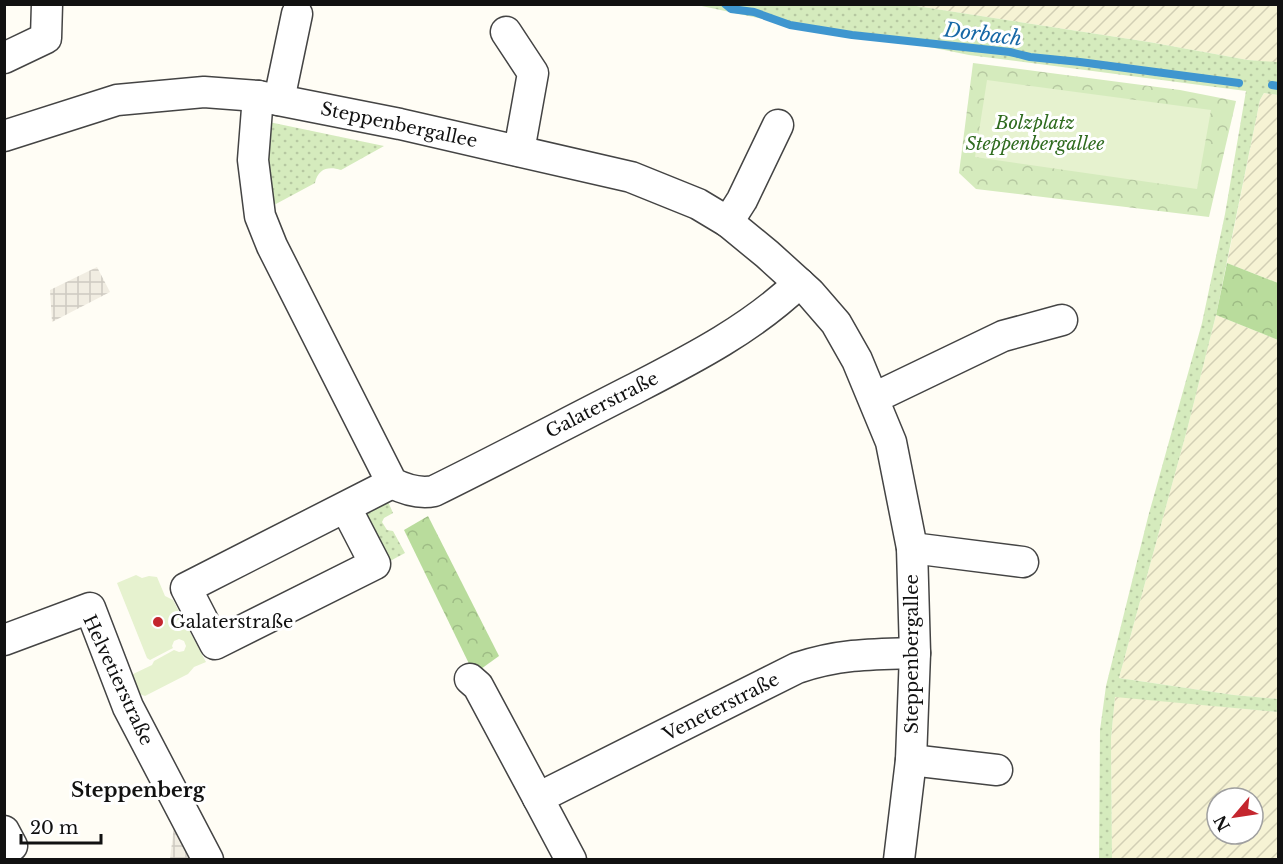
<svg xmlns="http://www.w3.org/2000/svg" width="1283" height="864" viewBox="0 0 1283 864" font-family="'Libre Baskerville',serif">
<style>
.farmland{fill:url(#farmland-furrows);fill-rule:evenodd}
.grass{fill:url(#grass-dots)}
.forest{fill:url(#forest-crowns)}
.park{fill:url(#park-crowns)}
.pitch{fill:#e6f2cf}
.plaza{fill:url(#plaza-grid)}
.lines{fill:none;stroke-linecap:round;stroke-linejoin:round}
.stream{stroke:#3f96cf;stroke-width:8}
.street-casing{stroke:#444;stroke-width:33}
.street{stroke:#fff;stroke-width:30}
.poi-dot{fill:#c4262e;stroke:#fff;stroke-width:2}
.labels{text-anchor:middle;stroke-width:6;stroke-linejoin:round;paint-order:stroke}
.park-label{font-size:18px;font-style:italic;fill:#2f6b1f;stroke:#fff}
.street-label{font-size:18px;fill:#111;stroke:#fff}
.poi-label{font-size:18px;fill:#111;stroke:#fff;text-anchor:start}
.water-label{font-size:20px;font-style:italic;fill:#1768a6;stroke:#fff}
.neighbourhood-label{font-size:20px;font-weight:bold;fill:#111;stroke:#fff}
</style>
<defs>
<pattern id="farmland-furrows" width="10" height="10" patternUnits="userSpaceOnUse" patternTransform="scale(1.5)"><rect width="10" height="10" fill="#f6f3d4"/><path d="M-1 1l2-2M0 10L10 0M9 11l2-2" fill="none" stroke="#d2cfb5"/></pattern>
<pattern id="grass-dots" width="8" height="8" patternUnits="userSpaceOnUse" patternTransform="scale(1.5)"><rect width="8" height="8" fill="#d5ebbd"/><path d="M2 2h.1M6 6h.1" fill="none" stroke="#b6c8a1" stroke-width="1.8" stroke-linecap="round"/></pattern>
<pattern id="forest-crowns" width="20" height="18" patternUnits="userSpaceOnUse" patternTransform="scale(1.5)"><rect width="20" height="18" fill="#b9dc9c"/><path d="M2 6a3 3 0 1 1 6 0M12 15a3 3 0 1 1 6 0" fill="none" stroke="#9ebc85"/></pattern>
<pattern id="park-crowns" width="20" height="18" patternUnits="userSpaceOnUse" patternTransform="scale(1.5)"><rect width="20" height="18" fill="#d5ebbd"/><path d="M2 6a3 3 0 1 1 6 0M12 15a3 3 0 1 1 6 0" fill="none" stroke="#b6c8a1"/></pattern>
<pattern id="plaza-grid" width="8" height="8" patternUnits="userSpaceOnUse" patternTransform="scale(1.5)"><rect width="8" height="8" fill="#f1ede2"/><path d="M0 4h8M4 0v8" fill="none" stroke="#cecac1"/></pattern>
</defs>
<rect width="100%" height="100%" fill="#fffdf5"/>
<g class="farmland">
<path d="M910,5H1278V61L1277,63L1248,60L1149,42Z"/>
<path d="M1264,93L1278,95V283L1227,263L1260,100Z"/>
<path d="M1216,315L1278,340V699L1234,695L1119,678L1187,430Z"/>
<path d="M1115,696L1278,712V859L1112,860L1111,739ZM1217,798H1253V834H1217Z"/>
</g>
<g class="grass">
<path d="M697,5H910L1149,42L1248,60L1277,62L1278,61V95L1264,93L1260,100L1216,315L1187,430L1119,678L1234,695L1278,699V712L1115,697L1111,739L1112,859H1099L1100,730L1106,686L1148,517L1202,323L1225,214L1246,91L969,55L875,36L758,18Z"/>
<path d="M269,122L384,146L341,170C329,166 318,168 315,183L274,205L266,164Z"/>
<path d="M386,497L393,513L384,518L382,522L387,530L393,531L405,553L390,561L366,517L368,505Z"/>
</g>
<g class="forest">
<path d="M1227,263L1278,283V340L1216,315Z"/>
<path d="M428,516L499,656L474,674L404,530Z"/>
</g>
<path class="park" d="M973,63L1180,90L1236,101L1209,217L976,189L959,173Z"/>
<g class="pitch">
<path d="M987,80L1211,110L1197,189L975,157Z"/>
<path d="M136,575L142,578L149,576L157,577L165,596L173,600L206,662L194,667L188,674L145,696L139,694L131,675L152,665L154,661L174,650L179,652L184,651L186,646L184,641L179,639L174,641L172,646L173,648L150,660L147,658L117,583Z"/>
</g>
<g class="plaza">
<path d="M97,267L110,292L52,322L50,290Z"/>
<path d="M177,801L208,859H170Z"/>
</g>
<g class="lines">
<g class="stream">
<path d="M725,4L731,9L754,12L790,25L852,35L1010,52L1030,57L1080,62L1239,83"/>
<path d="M1272,85L1278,86"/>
</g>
<defs>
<g id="street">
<path d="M506,32L533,73L519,151"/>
<path d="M4,58L46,38L47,4"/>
<path d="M258,96L253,160L260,216L272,246L392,483C406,490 419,494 434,491C501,458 567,423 634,389C692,359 751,329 799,283"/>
<path d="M279,100L297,14"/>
<path d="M4,136L117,100L204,92L258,96L400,124L631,177L698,204L728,222L767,254L810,293L836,323L857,360L891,442L912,548L915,653L911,760L899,860"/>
<path d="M728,222L742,200L778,125"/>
<path d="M874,398L1003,336L1062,320"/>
<path d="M346,508L375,564L215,644L186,588L392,483"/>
<path d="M912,548L1023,562"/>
<path d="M4,640L90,608L128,707L208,860"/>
<path d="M470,679L478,686L538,798"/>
<path d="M911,760L997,770"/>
<path d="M4,831L12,846L4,850"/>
<path d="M571,860L538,798L797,668C839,654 872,654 915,653"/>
</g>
</defs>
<use href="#street" class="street-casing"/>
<use href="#street" class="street"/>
</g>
<circle class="poi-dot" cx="158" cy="622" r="6"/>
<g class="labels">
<g class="park-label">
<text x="1035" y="129">Bolzplatz<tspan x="1035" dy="21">Steppenbergallee</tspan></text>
</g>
<g class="street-label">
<text transform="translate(399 125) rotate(12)" y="6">Steppenbergallee</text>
<text transform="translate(602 405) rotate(-27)" y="6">Galaterstraße</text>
<text transform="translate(912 654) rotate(-90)" y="6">Steppenbergallee</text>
<text transform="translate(118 680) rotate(65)" y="6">Helvetierstraße</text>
<text transform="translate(721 707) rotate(-27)" y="6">Veneterstraße</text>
</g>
<g class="poi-label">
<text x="170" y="628">Galaterstraße</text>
</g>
<g class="water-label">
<text transform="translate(983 34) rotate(7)" y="7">Dorbach</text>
</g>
<g class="neighbourhood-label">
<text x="138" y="797">Steppenberg</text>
</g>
</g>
<rect width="1283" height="864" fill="none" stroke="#111111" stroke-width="12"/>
<g transform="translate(1235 816) rotate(241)"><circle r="28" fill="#ffffff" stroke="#a0a0a0" stroke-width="1.5"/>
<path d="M0-4.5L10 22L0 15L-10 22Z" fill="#c4262e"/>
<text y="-9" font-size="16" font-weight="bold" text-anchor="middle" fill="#111111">N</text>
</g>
<path d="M21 834v9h80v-9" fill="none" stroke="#111111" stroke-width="3"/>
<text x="30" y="834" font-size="18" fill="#111111" stroke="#ffffff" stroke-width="4.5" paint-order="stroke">20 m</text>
</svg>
